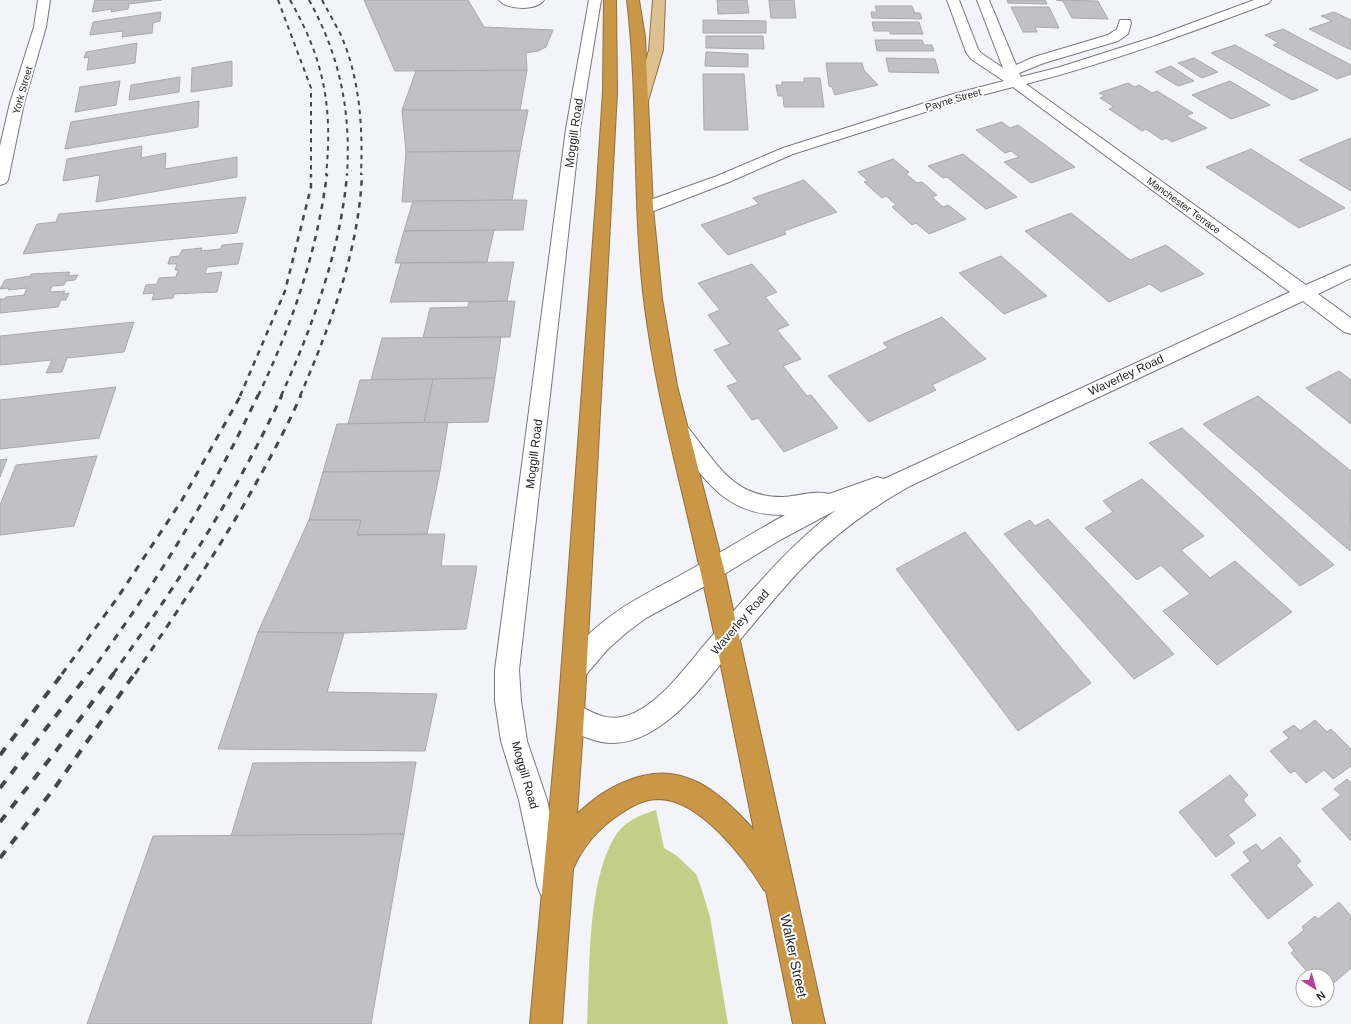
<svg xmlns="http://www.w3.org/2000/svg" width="1351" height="1024" viewBox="0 0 1351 1024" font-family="Helvetica,sans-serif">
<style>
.green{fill:#c3ce87}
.building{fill:#c0c0c5;stroke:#a8a9ae}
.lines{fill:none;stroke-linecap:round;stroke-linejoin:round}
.minor-casing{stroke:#78797d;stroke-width:2}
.major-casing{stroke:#91703d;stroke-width:2}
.highway-casing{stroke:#91703d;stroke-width:2}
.minor{fill:#fff;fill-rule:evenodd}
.major{fill:#dfc191;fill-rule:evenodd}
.highway{fill:#ca9747;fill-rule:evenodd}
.rail-far3{stroke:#454649;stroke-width:2;stroke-dasharray:4.5 4.5;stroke-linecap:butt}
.rail-far2{stroke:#454649;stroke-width:2.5;stroke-dasharray:5.5 5.5;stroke-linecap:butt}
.rail-far1{stroke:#454649;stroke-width:3;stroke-dasharray:7 7;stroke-linecap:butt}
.rail{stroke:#454649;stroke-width:4;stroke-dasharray:9 9;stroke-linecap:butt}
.labels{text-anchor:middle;stroke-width:4;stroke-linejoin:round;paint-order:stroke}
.far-street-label{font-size:10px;fill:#28292b;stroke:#fff}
.street-label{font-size:12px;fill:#28292b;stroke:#fff}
.near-street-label{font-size:14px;fill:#28292b;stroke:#fff}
</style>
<rect width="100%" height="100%" fill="#f3f4fa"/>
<path class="green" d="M656,810L664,848L677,856L696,874L701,887L710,917L728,1024H587C590,970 587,884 614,838C623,822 639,815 656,810Z"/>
<g class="building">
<path d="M95,0H162L129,4L128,9L111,12L112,9L92,12Z"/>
<path d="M364,0H468L484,27L553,30L546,47L538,51L526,53L527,70L395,71Z"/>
<path d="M717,0H747L749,13L718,14Z"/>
<path d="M769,0H794L796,18H771Z"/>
<path d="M1007,0H1045L1047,4L1008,3Z"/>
<path d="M1056,0L1098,1L1108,19L1072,18L1063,1Z"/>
<path d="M875,6H912L915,13H920L922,19L872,18L871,12H877Z"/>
<path d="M1011,7H1049L1059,28L1035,27L1037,32H1023Z"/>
<path d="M161,12L160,21L153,23L152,33L122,37L123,31L90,35L93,22Z"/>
<path d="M1334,12L1351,20V50L1309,29L1332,21L1321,16Z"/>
<path d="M703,20L766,21V33H703Z"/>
<path d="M872,22H919L923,34H890V31H874Z"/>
<path d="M1283,29L1351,65V74L1337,79L1273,45L1279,43L1265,35Z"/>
<path d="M706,36H763L764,49L706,48Z"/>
<path d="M875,40H922L924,45H932L934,51H877Z"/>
<path d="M137,43L135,63L87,70L89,57L84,58L86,52Z"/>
<path d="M1235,45L1318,90L1292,100L1211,53Z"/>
<path d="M706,52L748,54V67L705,66Z"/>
<path d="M886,58L935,59L939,73L889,72Z"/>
<path d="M1194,58L1218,72L1202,78L1178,63Z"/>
<path d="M232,61V86L191,92L192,68Z"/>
<path d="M826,63H862L864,70L878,85L835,95L832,87L829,86Z"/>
<path d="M1171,66L1194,81L1178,86L1155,72Z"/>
<path d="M527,70L520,110H402L416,71Z"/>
<path d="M703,74H744L748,130H704Z"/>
<path d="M180,77L179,92L129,100L131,85Z"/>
<path d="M804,78H820L824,107H784L783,96H778L776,85H782V82H804Z"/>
<path d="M120,81L116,105L75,112L80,87Z"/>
<path d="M1230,81L1270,105L1231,119L1192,95Z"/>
<path d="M1128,83L1135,87L1139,85L1152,93L1157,91L1193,113L1186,116L1207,128L1172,142L1166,138L1162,140L1146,129L1142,131L1109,109L1114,107L1100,98L1105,96L1099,93Z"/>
<path d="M199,101L198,127L65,149L71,122Z"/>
<path d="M402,110H528L520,151L406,152Z"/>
<path d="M1002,122L1010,128L1018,125L1075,167L1031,183L1004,162L1019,157L1011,151L1005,153L976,130Z"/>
<path d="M1351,138V191L1299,160Z"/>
<path d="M142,146L141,158L166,153L165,169L237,157V177L96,202L100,175L63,181L67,159Z"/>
<path d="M1251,149L1345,208L1299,228L1206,167Z"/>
<path d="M520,151L512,200L402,202L406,152Z"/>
<path d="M963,154L1017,197L986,209L947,177L943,178L928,166Z"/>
<path d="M893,159L909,172L906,174L917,183L922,182L937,195L932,197L943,207L948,205L966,219L929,234L916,223L912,225L892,207L896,205L886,196L882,198L864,182L868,181L858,172Z"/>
<path d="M804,180L837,212L784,231L786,234L728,255L701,225L759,204L753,198Z"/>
<path d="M246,197L237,233L23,254L37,224L56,222L59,214Z"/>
<path d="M512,200H527L523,230L404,231L413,201Z"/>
<path d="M1071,213L1130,260L1166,245L1204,274L1161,292L1150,284L1109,302L1025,231Z"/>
<path d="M494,230L487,262L395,263L404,231Z"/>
<path d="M243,243L238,264L207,267L205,274L222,272L217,292L174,294L173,298L152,300L154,293L143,294L146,285L157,284L159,278L176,277L178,270H175L177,264H168L170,257L179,256L182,250L202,248L201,251L221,249L222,245Z"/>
<path d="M1001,256L1047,296L1004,314L959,273Z"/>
<path d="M514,262L507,301L390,302L401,263Z"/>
<path d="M752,264L777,292L765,297L789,325L777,330L801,359L783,366L807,396L811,395L838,428L784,452L758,418L752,420L727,386L738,382L714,350L730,344L708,315L720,310L698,283Z"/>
<path d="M70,272L68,276L78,275L75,280L66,281L64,285L52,286L50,292L65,291L63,294L69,293L66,300H61L58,307L0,313V299H5L6,297L24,295L27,288L8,290L9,288L0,289L5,280L31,276V274Z"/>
<path d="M515,301L510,337L423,338L430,308L468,307L469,302Z"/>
<path d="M942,317L986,359L932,385L936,390L869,422L828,376L888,348L883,343Z"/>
<path d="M134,322L124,352L67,358L62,372L46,373L52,360L0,365V336Z"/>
<path d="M501,337L495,378L371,380L382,338Z"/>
<path d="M1339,371L1351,380V424L1306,388Z"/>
<path d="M495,378L488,422L424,423L433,379Z"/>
<path d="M433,379L424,423L348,424L360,380Z"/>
<path d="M116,387L99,438L0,449V400Z"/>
<path d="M1258,396L1351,471L1350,551L1203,424Z"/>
<path d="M448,422L440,471L323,472L337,424Z"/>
<path d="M1182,428L1334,565L1300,586L1149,443Z"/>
<path d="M97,456L74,526L0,535V505L16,465Z"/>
<path d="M7,459L0,477V460Z"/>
<path d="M440,471L427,534L357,535L361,520H309L323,472Z"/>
<path d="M1142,479L1204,536L1181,550L1210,578L1235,561L1292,612L1217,665L1163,611L1190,594L1161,565L1137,580L1085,528L1113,512L1103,501Z"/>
<path d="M1048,519L1174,654L1134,679L1004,534L1030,520L1035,526Z"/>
<path d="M309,520H361L357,535L445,534L441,566H477L466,629L344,633L258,632Z"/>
<path d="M965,532L1091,683L1018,731L896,569Z"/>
<path d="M258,632L344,633L327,692L437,694L425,751L218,749Z"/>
<path d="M1315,720L1327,732L1331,729L1351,749V766L1333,779L1324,770L1306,783L1295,771L1290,773L1270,751L1289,738L1283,732L1294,725L1300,731Z"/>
<path d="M416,762L404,834L231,836L253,763Z"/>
<path d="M1230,775L1248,795L1243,800L1256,815L1228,835L1235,843L1216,857L1179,812Z"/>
<path d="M1347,779L1351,783V841L1322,809L1341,795L1334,789Z"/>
<path d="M404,834L371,1024H87L153,836Z"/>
<path d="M1280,837L1301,861L1296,865L1313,885L1268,919L1231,875L1250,861L1243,852L1256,844L1262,851Z"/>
<path d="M1339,902L1351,916V968L1327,989V976H1311L1291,953L1294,950L1288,943L1304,930L1302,927L1315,916L1318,919Z"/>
</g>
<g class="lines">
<defs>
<g id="minor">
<path d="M38,0H50L46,27L24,103L8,180L6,183L0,185V146L10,103L34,27Z"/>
<path d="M499,0H544C537,11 506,10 499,0Z"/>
<path d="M589,0H601L580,129L519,670L521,701L527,741L547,800L565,885L561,895L551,899L541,895L537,885L519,800L501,741L495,701V670L566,129Z"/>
<path d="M947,0H959L978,49L981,53L1003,68L977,0H989L1016,65L1034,57L1108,35L1117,29L1120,20H1130L1131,23L1128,34L1118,41L1044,63L1019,73L1021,77L1060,67L1154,37L1254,0H1271L1269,3C1189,33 1109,63 1026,84L1306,285L1351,265V278L1318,294L1351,318V334L1344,332L1303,301L910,486C871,508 835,534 804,566C781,590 760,616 739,641C705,683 651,764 588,738C574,733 564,729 558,715L562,706L571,702C589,709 601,721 622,717C655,710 684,669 705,644C722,625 739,604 757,585C781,558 807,532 836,510L780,540L705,586L646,618L626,633L607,650L583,678L574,682L565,678L562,670C567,658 576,648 585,638C618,605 655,590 695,567C725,550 754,532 785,515C723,516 705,478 671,436L668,430L671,424L678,422L685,424C715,460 731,498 783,497C798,496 815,490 829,494L877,477L884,479L1290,292L1013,87L963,100L793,154L729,182L651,212L645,213L639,212L637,208L639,204L717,176L783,148L953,94L1004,81L971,59L966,52Z"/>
</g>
<path id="major" d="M653,0H665L663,50L648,101L646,104L641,105L636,104L634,101L649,50Z"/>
<path id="highway" d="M604,0H616L617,92L584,715L577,814C592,800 608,788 627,781C681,758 719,791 754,830C736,743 720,655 700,569C680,479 655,391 644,300C632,200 639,99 627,0H639L645,37L653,208L662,299L677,386L724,569L825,1024H793L766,891L764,890C744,857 700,800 659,799C643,799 630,807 617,816C598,829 582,848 573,869L562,1024H530L558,715L596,200L603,92Z"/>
</defs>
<use href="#minor" class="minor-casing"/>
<use href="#major" class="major-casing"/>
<use href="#highway" class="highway-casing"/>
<use href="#minor" class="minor"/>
<use href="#major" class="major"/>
<use href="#highway" class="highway"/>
<g class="rail-far3">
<path d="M278,0L311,88V175"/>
<path d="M290,0C324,59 333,108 326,175"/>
<path d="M309,0C340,56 351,111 347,175"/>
<path d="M322,0C328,11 334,22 340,33C360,77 363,128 361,175"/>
</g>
<g class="rail-far2">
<path d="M240,396L285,291L311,187V174"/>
<path d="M258,396C292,325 317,252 327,174"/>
<path d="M281,396C312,328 341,249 347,174"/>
<path d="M300,396C330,326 359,251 362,174"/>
</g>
<g class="rail-far1">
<path d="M62,674L118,597L182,500L241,395"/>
<path d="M89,674C154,587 212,493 258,395"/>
<path d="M113,674C177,585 236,494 282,395"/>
<path d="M135,674C172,620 208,565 242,508C263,471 284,434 301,395"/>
</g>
<g class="rail">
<path d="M0,755L63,673"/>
<path d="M0,788L89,673"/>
<path d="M0,822L56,751L114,673"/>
<path d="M0,858L56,786L135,673"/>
</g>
</g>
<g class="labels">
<g class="far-street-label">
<text transform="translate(22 90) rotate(-74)" y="4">York Street</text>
<text transform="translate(953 99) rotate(-16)" y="4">Payne Street</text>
<text transform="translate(1184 205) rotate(36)" y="4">Manchester Terrace</text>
</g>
<g class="street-label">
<text transform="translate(574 133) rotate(-82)" y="4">Moggill Road</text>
<text transform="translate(1126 375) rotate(-25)" y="4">Waverley Road</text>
<text transform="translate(534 454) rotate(-83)" y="4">Moggill Road</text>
<text transform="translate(740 622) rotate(-49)" y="4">Waverley Road</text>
<text transform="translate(525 775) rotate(74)" y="4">Moggill Road</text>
</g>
<g class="near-street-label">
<text transform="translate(794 956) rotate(78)" y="5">Walker Street</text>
</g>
</g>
<g transform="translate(1315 988) rotate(143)"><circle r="19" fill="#ffffff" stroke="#a9a9aa"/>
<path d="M0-3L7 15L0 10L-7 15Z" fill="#b44098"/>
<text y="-6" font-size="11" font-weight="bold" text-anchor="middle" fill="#28292b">N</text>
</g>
</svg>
